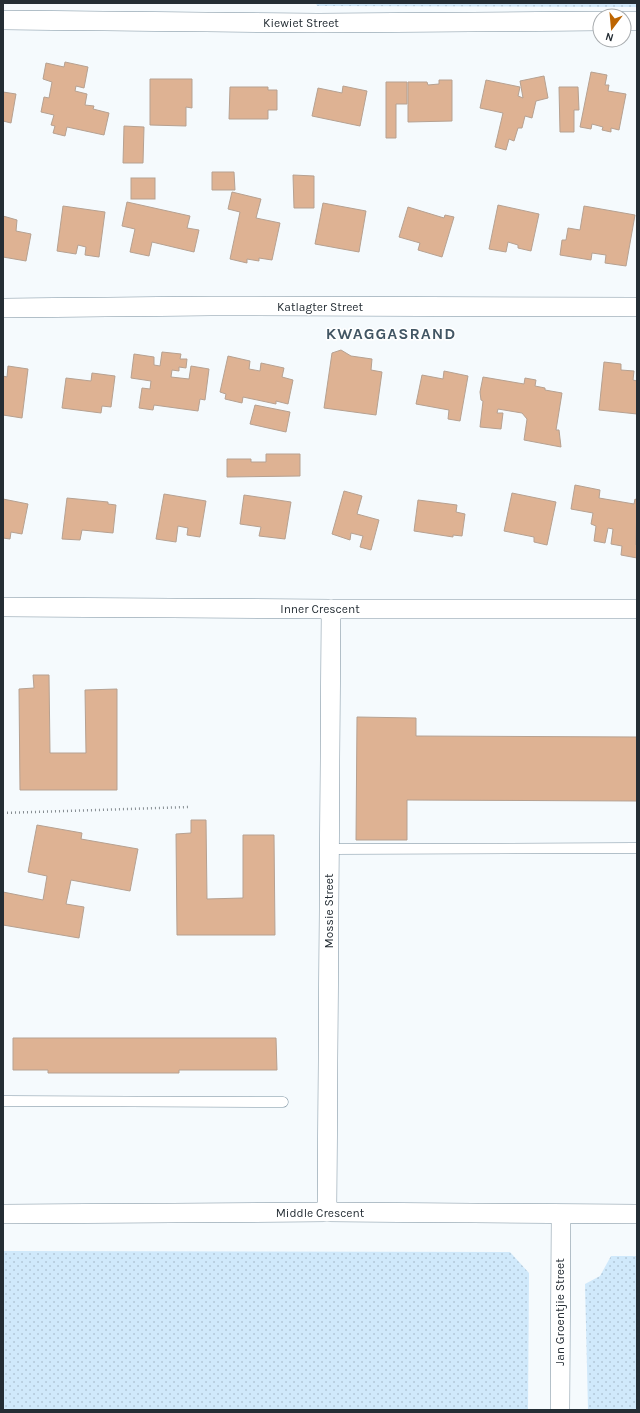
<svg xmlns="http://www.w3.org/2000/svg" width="640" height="1413" viewBox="0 0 640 1413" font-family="Karla,sans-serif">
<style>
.grass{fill:url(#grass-dots)}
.building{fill:#deb293;stroke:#b6a191}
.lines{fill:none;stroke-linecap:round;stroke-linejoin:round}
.lane-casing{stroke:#798f9e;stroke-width:11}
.street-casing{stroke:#798f9e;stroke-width:20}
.path{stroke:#858c91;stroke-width:2.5;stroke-dasharray:1 3;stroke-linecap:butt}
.lane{stroke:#fff;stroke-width:10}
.street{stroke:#fff;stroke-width:19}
.labels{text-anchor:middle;stroke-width:3;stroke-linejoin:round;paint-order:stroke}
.street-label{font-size:12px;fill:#242d34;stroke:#fff}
.district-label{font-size:16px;font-weight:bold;letter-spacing:1px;fill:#425664;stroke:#fff}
</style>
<defs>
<pattern id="grass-dots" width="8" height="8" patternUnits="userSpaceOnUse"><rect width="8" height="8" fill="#d0e9fb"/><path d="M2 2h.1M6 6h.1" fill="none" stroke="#b2c8d8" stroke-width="1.8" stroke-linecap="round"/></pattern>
</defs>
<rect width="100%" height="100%" fill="#f5fafd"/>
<g class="grass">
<path d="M316,3H637V7L317,6Z"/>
<path d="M3,1251L510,1252L529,1273L528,1410H3Z"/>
<path d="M611,1256H637V1410H588L585,1284L600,1276Z"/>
</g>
<g class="building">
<path d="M65,62L88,67L84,88L76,86L75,91L87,94L85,105L94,106L93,109L109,113L104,135L67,127L65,136L53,133L55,126L51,125L54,115L41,112L44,97L49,98L52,82L43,79L46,63L64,67Z"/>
<path d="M591,72L607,75L605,85H609L608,91L626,94L619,130L611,128V132L602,130L603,127L592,124L591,129L580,127Z"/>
<path d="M544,76L548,98L536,101L532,118L525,116L522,128H518L514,141L509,139L506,150L495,147L503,113L480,108L486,80L520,87L518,96L523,98L520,81Z"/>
<path d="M150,79H192V108L186,107V126L150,125Z"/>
<path d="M439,80H452V121L408,122V82H427L428,85L439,84Z"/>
<path d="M386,82H407V104H396V138H386Z"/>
<path d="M343,86L367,91L360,126L312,116L318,88L342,93Z"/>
<path d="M230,87H268V90H277V110H268V119H229Z"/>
<path d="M559,87H578L579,110H574V132H560Z"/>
<path d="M3,92L16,94L11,123L3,121Z"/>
<path d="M124,126L144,127L143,163H123Z"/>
<path d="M212,172H234L235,190H212Z"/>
<path d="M293,175L314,176V208H294Z"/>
<rect x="131" y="178" width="24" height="21"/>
<path d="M232,192L261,199L256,218L280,223L272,260L259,258V261L247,259V263L230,259L240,212L228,209Z"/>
<path d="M127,202L190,216L187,228L199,230L194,252L152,242L149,256L130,252L135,229L122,226Z"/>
<path d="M323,203L366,211L359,252L315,244Z"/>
<path d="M498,205L539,214L531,251L518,248V245L508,242L506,252L489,249Z"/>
<path d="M63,206L105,212L99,257L85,255L86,247L78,245L76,254L57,251Z"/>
<path d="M584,206L635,215L626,266L605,263L606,255L592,253L591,260L560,255L562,240H566L568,228L580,230Z"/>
<path d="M408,207L444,218L445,215L454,217L442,257L418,250L420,243L399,237Z"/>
<path d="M3,216L17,220L16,231L31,234L26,261L3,257Z"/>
<path d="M341,350L351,356L372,359L371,370L382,372L376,415L324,408L332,353Z"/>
<path d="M162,352L181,354L180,359H187L186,368L179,367V371L172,370L171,377L189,379L191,366L209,369L205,400L200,399L198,411L154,405L153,410L139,408L142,388L150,389L151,381L131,378L134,354L154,357V365L160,366Z"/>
<path d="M228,356L250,361L249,369L260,371L261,363L284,368L282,377L293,380L288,404L276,401V404L243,397L242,403L225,399L226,394L220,392Z"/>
<path d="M604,362L621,364V370L634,371L633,380L637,381V414L599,410Z"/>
<path d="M8,366L28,369L22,418L3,415V376L7,377Z"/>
<path d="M444,371L468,376L460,421L448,419L449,410L416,404L422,375L443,379Z"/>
<path d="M92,373L115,376L111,407L102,406L101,413L62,408L66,378L91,381Z"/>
<path d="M483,377L524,384L525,378L536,380L535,386L545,388V390L562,393L556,430H559L561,447L524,440L527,419L522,413L498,409L497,413H503L501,429L480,427L483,401L481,400L480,392Z"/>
<path d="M255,405L290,412L286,432L250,424Z"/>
<path d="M266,454H300V476L227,477V459H251V462H266Z"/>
<path d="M575,485L600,490L599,498L634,504L635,499L637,500L636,545H637V558L621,555L622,546L611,544L613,529L608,528L605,543L594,541L596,526L591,524L593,513L571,509Z"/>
<path d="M344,491L362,496L357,514L379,520L371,550L360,547L363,536L351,533L350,540L332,534Z"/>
<path d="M512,493L556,502L547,545L534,542V537L504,531Z"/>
<path d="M164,494L206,501L200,537L187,535L188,528L178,526L176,542L156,539Z"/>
<path d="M244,495L291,502L285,539L259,536L261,527L240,524Z"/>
<path d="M67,498L108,502V504L116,505L113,533L82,530L80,540L62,539Z"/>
<path d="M3,499L28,504L22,534L11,532L10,539L3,538Z"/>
<path d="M418,500L457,505L456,512L465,514L462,536L453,535V537L414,531Z"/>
<path d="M33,675H49L50,753H86L85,690L117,689V790H20L19,689L34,688Z"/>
<path d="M357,717L416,718V736L637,737V801L407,800V840H356Z"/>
<path d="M191,820H206L207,899L243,898V835H274L275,935H177L176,834L191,833Z"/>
<path d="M37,825L82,833L81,839L138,849L130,891L71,880L66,904L84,907L79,938L3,925V892L43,900L47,876L28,872Z"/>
<path d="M13,1038H276L277,1070H179V1073H48V1070H13Z"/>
</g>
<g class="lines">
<defs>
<g id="lane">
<path d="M329,849L637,848"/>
<path d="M3,1101L283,1102"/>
</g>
<g id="street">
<path d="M3,20L318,23L600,21"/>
<path d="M624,21H637"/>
<path d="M3,308L211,306L637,307"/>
<path d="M3,607L331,609H637"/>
<path d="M327,1212L331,609"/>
<path d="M3,1214L327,1212L637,1214"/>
<path d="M560,1410L561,1215"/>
</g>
</defs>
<use href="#lane" class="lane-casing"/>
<use href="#street" class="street-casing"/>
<path class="path" d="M3,813L190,807"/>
<use href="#lane" class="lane"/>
<use href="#street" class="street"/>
</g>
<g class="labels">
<g class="street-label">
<text x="301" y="27">Kiewiet Street</text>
<text x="320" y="311">Katlagter Street</text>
<text x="320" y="613">Inner Crescent</text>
<text transform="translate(329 911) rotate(-90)" y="4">Mossie Street</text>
<text x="320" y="1217">Middle Crescent</text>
<text transform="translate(560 1312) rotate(-90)" y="4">Jan Groentjie Street</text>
</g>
<g class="district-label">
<text x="391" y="339">KWAGGASRAND</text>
</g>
</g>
<rect width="640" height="1413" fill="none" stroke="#242d34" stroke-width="8"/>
<g transform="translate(612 28) rotate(196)"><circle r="19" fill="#ffffff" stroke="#a7abae"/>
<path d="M0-3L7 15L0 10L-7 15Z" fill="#bd6501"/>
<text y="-6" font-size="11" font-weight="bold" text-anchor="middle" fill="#242d34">N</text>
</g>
</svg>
